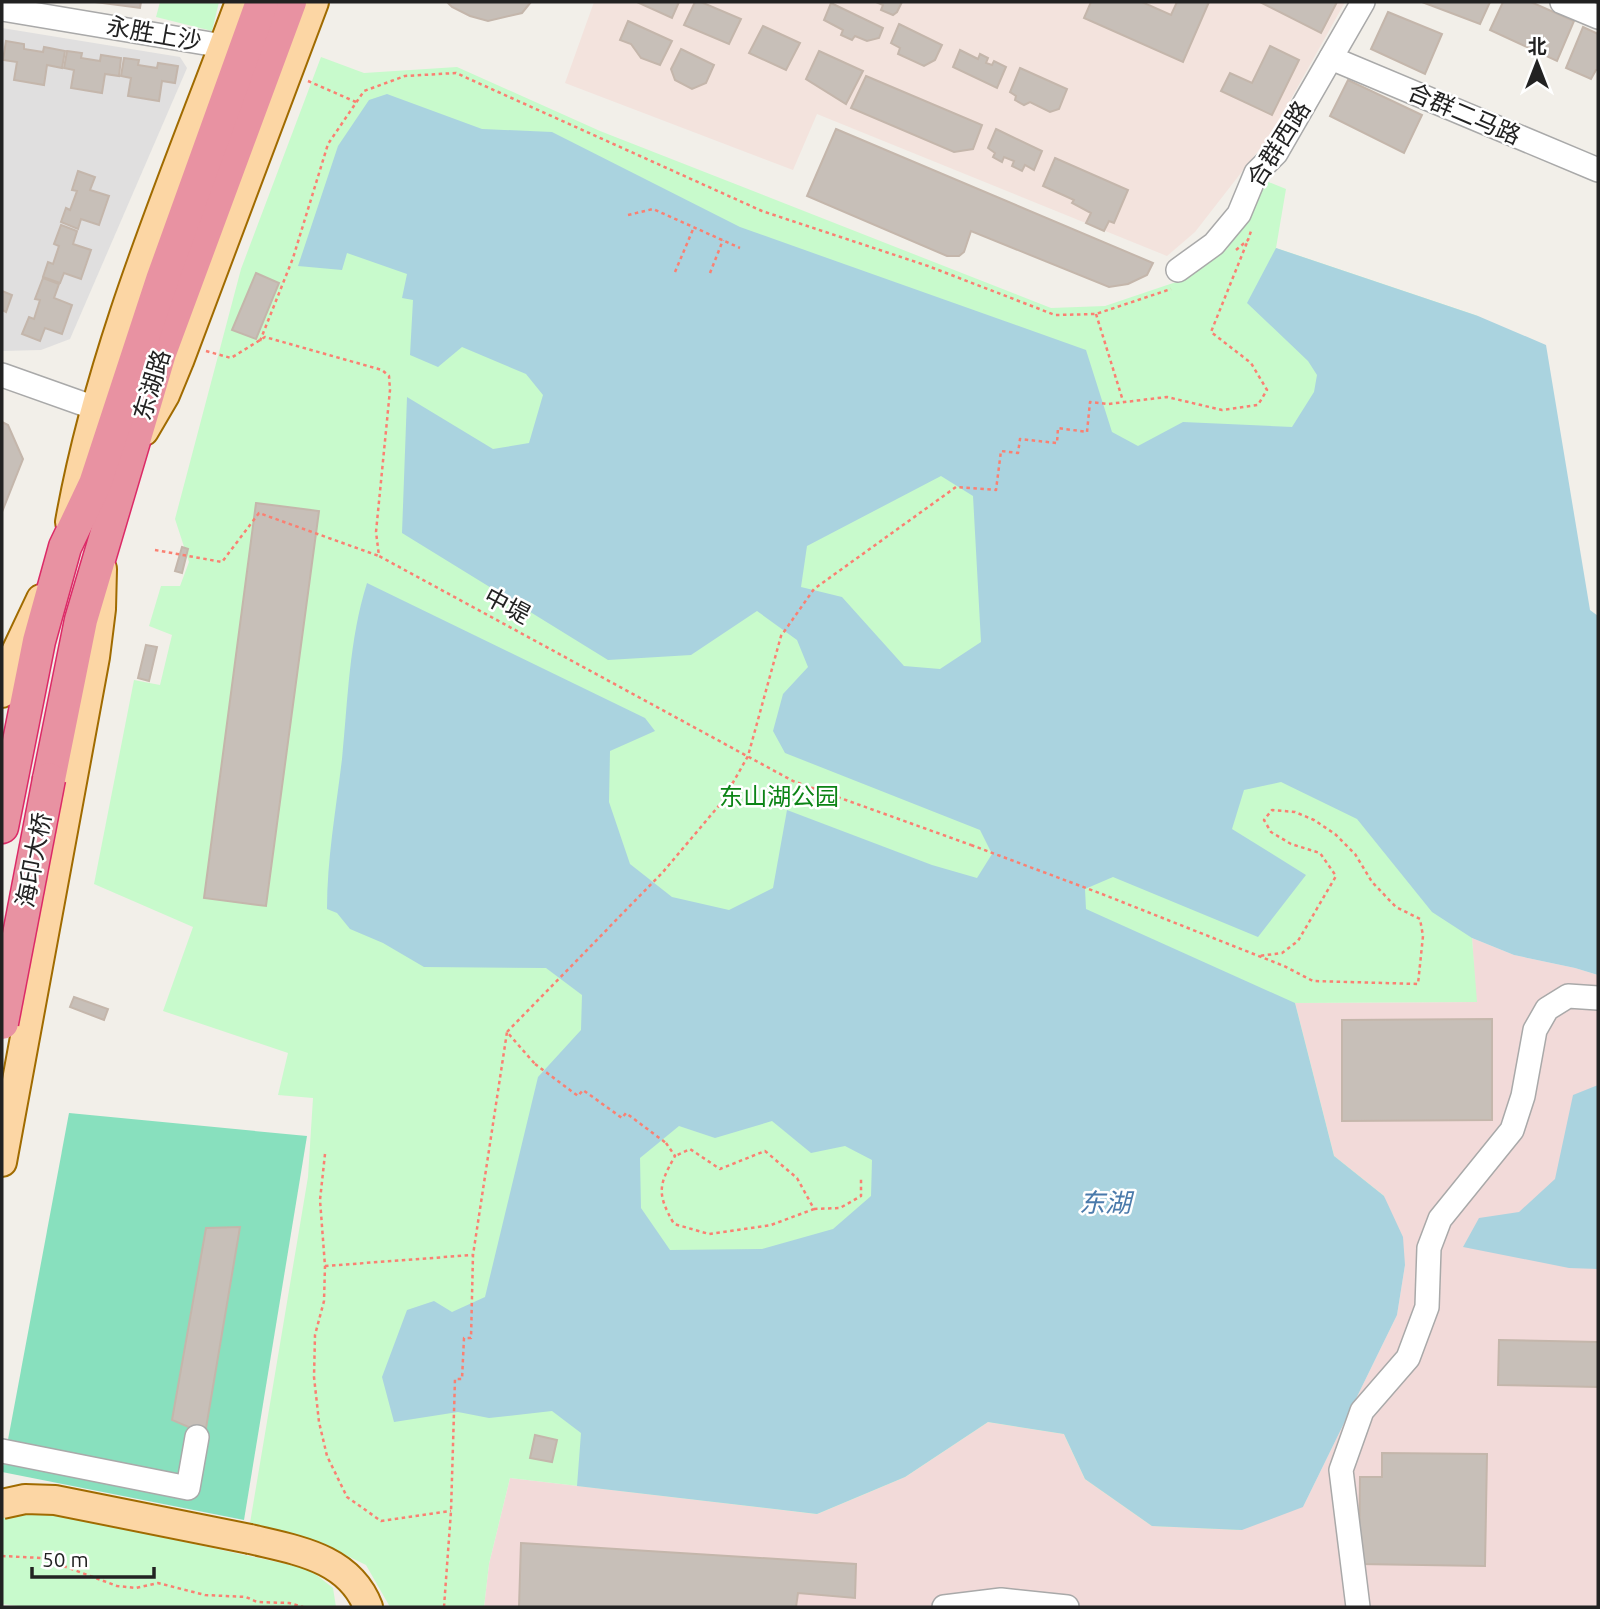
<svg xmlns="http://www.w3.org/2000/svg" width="1600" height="1609" viewBox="0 0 1600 1609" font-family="Ubuntu,'Noto Sans SC',sans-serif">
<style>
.residential{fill:#e0dfdf}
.commercial{fill:#f2dad9}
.military{fill:#f3e3dd}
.park{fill:#c8facc}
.pitch{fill:#88e0be}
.water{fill:#aad3df;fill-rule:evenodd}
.building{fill:#c7bfb8;stroke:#c4b6ab;stroke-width:2}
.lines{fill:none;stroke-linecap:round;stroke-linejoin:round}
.minor-casing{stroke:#a9a9a9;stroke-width:26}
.major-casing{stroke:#a06b00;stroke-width:32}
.highway-casing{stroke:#dc2a67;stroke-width:35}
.path{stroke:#fa8072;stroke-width:2.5;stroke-dasharray:3.5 3.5;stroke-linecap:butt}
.minor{stroke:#fff;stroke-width:23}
.major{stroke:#fcd6a4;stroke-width:28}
.highway{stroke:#e892a2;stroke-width:32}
.major-bridge-casing{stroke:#a06b00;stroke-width:32;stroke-linecap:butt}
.highway-bridge-casing{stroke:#dc2a67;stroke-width:35;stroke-linecap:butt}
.path-bridge{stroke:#fa8072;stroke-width:2.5;stroke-dasharray:3.5 3.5;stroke-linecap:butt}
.major-bridge{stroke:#fcd6a4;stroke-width:28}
.highway-bridge{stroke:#e892a2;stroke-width:32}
.labels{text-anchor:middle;stroke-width:5;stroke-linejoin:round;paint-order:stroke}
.street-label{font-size:24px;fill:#222;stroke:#fff}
.park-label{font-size:24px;fill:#0c8416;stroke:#fff}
.water-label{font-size:26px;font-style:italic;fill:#4a7aab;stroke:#fff}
</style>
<rect width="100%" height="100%" fill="#f2efe9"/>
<path class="residential" d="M2,28L180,57L187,68L70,339L41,350L2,351Z"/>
<path class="commercial" d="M1472,938L1514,955L1575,968L1598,975V1607H484L489,1564L510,1478L817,1514L905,1477L988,1422L1064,1434L1085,1479L1303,1507L1397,1315L1405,1265L1384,1196L1334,1156L1295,1003L1476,1002Z"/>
<path class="military" d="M594,2H1345L1272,133L1195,232L1167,256L817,114L793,170L565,83Z"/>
<g class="park">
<path d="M160,2H219L212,31L156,17Z"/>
<path d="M321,57L364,73L457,67L600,131L1051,308L1105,306L1182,280L1227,249L1261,179L1286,189L1276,248L1478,316L1472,938L1477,1002L1295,1003L1334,1156L1384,1196L1242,1530L1152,1526L1085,1479L1064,1434L988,1422L905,1477L817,1514L510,1478L489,1564L484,1607H390L366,1565L325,1545L249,1529L308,1177L313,1098L278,1095L288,1053L163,1011L193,927L94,884L134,680L160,685L172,635L149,626L161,586H180L189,562L175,519L241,269Z"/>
<path d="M33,1509L309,1569L333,1588L336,1607H27L2,1604V1515Z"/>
</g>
<path class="pitch" d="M69,1113L307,1136L244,1520L2,1472Z"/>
<g class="water">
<path d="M387,94L482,129L552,132L740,227L1086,350L1112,432L1138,446L1183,422L1292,427L1314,392L1317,375L1308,361L1247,303L1276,248L1478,316L1546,345L1590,610L1598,616V975L1575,968L1514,955L1472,938L1432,912L1357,819L1281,782L1244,790L1232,829L1306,875L1258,937L1113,877L1085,889L1086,909L1295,1003L1334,1156L1384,1196L1403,1237L1405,1265L1397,1315L1303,1507L1242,1530L1152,1526L1085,1479L1064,1434L988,1422L905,1477L817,1514L577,1486L581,1433L552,1411L489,1418L458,1412L394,1422L382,1377L407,1310L434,1301L452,1312L485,1297L538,1077L581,1030L582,995L546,968L424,967L383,943L350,929L337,913L327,909C327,859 336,809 342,759C348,700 349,640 367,583L645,718L655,731L610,751L609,802L630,864L672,897L729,910L773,888L787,810L932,865L977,878L992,854L980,830L785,753L773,731L783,694L808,667L797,640L757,611L691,655L608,660L402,533L407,397L493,449L529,443L543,395L526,374L462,347L438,367L410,355L413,300L402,298L407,274L347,253L342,270L298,266L338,146L369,100ZM941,476L973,496L981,642L940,669L904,666L842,597L801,587L807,546ZM772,1121L811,1153L845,1146L872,1160L871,1196L833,1229L762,1249L670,1250L641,1208L640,1158L679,1126L715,1138Z"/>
<path d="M1598,1085V1269L1569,1268L1463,1247L1479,1218L1519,1212L1555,1179L1573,1095Z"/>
</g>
<g class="building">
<path d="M95,2H141L140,8Z"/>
<path d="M447,2H531L522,13L488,21L470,16L452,7Z"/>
<path d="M637,2H679L672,18Z"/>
<path d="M695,2H701L741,19L729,44L684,25Z"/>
<path d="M876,2H902L897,12L893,15L881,10L883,5Z"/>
<path d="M1091,2H1142L1171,15L1177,2H1209L1183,62L1084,18Z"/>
<path d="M1260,2H1337L1321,33Z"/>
<path d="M1422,2H1490L1480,24Z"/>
<path d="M1503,2H1531L1574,21L1557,61L1490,30Z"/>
<path d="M831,3L883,28L879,38L867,41L855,36L852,40L841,35L843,30L824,20Z"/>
<path d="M1388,12L1442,34L1425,74L1371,49Z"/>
<path d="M628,21L672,41L660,65L641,58L631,44L620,40Z"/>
<path d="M899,24L942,45L935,60L924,66L898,54L900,48L891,43Z"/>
<path d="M763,26L800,43L786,70L749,53Z"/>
<path d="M1583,27L1598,34V70H1596L1591,79L1566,68Z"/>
<path d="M6,41L24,44V49L43,52L44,47L65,51L62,68L47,65L44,85L14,80L17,62L3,60Z"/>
<path d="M1270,46L1299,60L1272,115L1221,91L1230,73L1252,83Z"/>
<path d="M681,49L714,65L706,83L692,89L675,80L671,69Z"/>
<path d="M960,50L978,59L980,54L988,58L986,63L992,65L994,61L1006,67L997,88L953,67Z"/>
<path d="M67,51L82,53L81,58L100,61L101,55L121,58L119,76L105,74L102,93L71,88L74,70L64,68Z"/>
<path d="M819,51L863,71L846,104L806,79Z"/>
<path d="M124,58L139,60L138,65L157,68L158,63L178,66L175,83L162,81L159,101L128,96L131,78L121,76Z"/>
<path d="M1020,68L1067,89L1059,109L1050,112L1030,102L1024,105L1015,100L1016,96L1010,92Z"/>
<path d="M866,76L982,125L973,149L954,152L851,108Z"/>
<path d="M1348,80L1422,115L1404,153L1330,116Z"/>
<path d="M836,129L1153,263L1147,275L1128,284L1109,287L971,231L964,252L959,256H947L807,196Z"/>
<path d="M996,129L1042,151L1034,170L1025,165L1022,171L1012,166L1014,161L1004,157L1002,162L993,157L995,153L988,148Z"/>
<path d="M1055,158L1128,190L1114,223L1109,221L1104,231L1086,223L1091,213L1072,203L1074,200L1043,186Z"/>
<path d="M78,171L95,177L90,190L109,196L99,225L81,219L78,229L61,222L66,208L70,210L77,191L72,190Z"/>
<path d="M61,225L77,231L73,244L91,250L81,279L64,273L60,283L43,277L48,262L53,264L59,246L54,244Z"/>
<path d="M256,273L279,283L256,339L232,330Z"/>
<path d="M43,278L59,284L54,298L72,305L62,334L45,328L40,341L22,334L29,317L34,319L40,300L35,299Z"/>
<path d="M2,291L12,295L6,312L2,310Z"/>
<path d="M2,422L8,425L23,459L2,512Z"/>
<path d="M256,503L319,511L266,906L204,898Z"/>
<path d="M182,547L188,549L182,573L175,571Z"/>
<path d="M146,645L157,647L149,681L138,678Z"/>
<path d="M74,997L108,1009L104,1020L70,1007Z"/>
<path d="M1492,1019V1120L1342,1121V1020Z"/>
<path d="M240,1227L205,1434L172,1420L206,1228Z"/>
<path d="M1499,1340L1598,1342V1387L1498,1385Z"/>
<path d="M535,1435L557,1440L552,1462L530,1458Z"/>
<path d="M1382,1453L1487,1454L1485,1566L1359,1564L1360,1477H1382Z"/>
<path d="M521,1543L856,1564L855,1598L798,1593L796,1607H519Z"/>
</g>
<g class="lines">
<defs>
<g id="minor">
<path d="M1562,2L1598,17"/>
<path d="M2,9L223,46"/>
<path d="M1331,58L1598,170"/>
<path d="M1178,270L1214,244L1239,214L1256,173L1276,153L1363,2"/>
<path d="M2,375L95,408"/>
<path d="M2,1451L188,1488L197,1437"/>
<path d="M944,1607L1001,1600L1067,1607"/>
<path d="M1358,1607L1341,1470L1362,1411L1408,1358L1427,1307L1429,1248L1440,1219L1512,1130L1523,1096L1535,1030L1547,1009L1568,996L1598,998"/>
</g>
<g id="major">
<path d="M144,431L165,395L179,361L314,2"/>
<path d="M70,522C102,342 177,173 240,2"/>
<path d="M2,693L7,671L41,599"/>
<path d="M2,1162L95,657L101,609L102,569"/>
<path d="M250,1539C295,1550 349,1557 368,1607"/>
</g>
<g id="highway">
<path d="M49,779L81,620L160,353L290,2"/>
<path d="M2,827L39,641L65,547L95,484L162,280L262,2"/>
</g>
</defs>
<use href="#minor" class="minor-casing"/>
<use href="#major" class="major-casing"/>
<use href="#highway" class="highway-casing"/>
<g class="path">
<path d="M308,81L356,102"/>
<path d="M628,215L653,209L740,248"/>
<path d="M1236,250L1248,240L1251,231"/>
<path d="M675,272L694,227"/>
<path d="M710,273L723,240"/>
<path d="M1096,314L1123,401"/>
<path d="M260,341L293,258L328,144L364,91L405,76L456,73L762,211L928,266L1055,315L1096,314L1171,289"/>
<path d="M206,351L231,358L265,337L382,370L389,376L390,390L376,532L379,556L793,781L971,845"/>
<path d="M155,550L222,562L259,513L379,556"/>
<path d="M1102,894L1284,966L1313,981L1418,984L1423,936L1420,919L1396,907L1372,882L1355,854L1335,834L1314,820L1295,812L1272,810L1264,820L1271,832L1291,844L1320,853L1336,876L1298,941L1282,953L1259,956"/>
<path d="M507,1032L663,872L722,802L748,756L781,636L814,589L956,487L996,490L1001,451L1018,453L1020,439L1057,443L1058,428L1087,432L1090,402L1108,404L1167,397L1222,410L1258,405L1267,390L1251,363L1211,332L1248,240"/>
<path d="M666,1143L675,1156C658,1186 657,1194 674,1224L709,1234L771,1225L814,1209L797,1178L765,1151L720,1169L690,1149L675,1156"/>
<path d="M325,1154L320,1200L325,1266L324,1301L315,1335L314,1377L319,1422L327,1456L347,1497L381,1521L451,1511"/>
<path d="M814,1209L840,1208L861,1196V1179"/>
<path d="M325,1266L472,1255"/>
<path d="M2,1556L42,1558L117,1586L136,1588L158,1583L205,1595L246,1597L257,1602L289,1603L303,1607"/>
<path d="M444,1607L451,1511L455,1379H462L464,1338H471L473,1255L507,1032L535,1064"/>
</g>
<use href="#minor" class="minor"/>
<use href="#major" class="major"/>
<use href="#highway" class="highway"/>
<defs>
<path id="major-bridge" d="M2,1504L25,1499L55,1500L250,1539"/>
<path id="highway-bridge" d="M2,1023L49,779"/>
</defs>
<use href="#major-bridge" class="major-bridge-casing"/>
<use href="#highway-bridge" class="highway-bridge-casing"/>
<g class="path-bridge">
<path d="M971,845L1102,894"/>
<path d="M535,1064L578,1096L583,1090L622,1118L626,1113L666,1143"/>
</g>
<use href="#major-bridge" class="major-bridge"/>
<use href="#highway-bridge" class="highway-bridge"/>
</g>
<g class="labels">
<g class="street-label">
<text transform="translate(154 34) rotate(10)" y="8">永胜上沙</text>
<text transform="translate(1464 114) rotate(23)" y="8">合群二马路</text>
<text transform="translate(1279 144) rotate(-58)" y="8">合群西路</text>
<text transform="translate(152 385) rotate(-73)" y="8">东湖路</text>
<text transform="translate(507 606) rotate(28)" y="8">中堤</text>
<text transform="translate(34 860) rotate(-79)" y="8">海印大桥</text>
</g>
<g class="park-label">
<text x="779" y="805">东山湖公园</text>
</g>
<g class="water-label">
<text x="1105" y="1212">东湖</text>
</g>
</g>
<rect width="1600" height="1609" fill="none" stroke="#222222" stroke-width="7"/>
<g transform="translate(1537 63)" stroke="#ffffff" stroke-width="5" paint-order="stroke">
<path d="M0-5L12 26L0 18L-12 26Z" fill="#222222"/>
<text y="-10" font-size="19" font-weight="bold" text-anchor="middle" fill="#222222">北</text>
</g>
<path d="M32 1567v10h122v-10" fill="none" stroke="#222222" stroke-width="3.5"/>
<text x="42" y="1567" font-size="21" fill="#222222" stroke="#ffffff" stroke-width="5" paint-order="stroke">50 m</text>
</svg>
